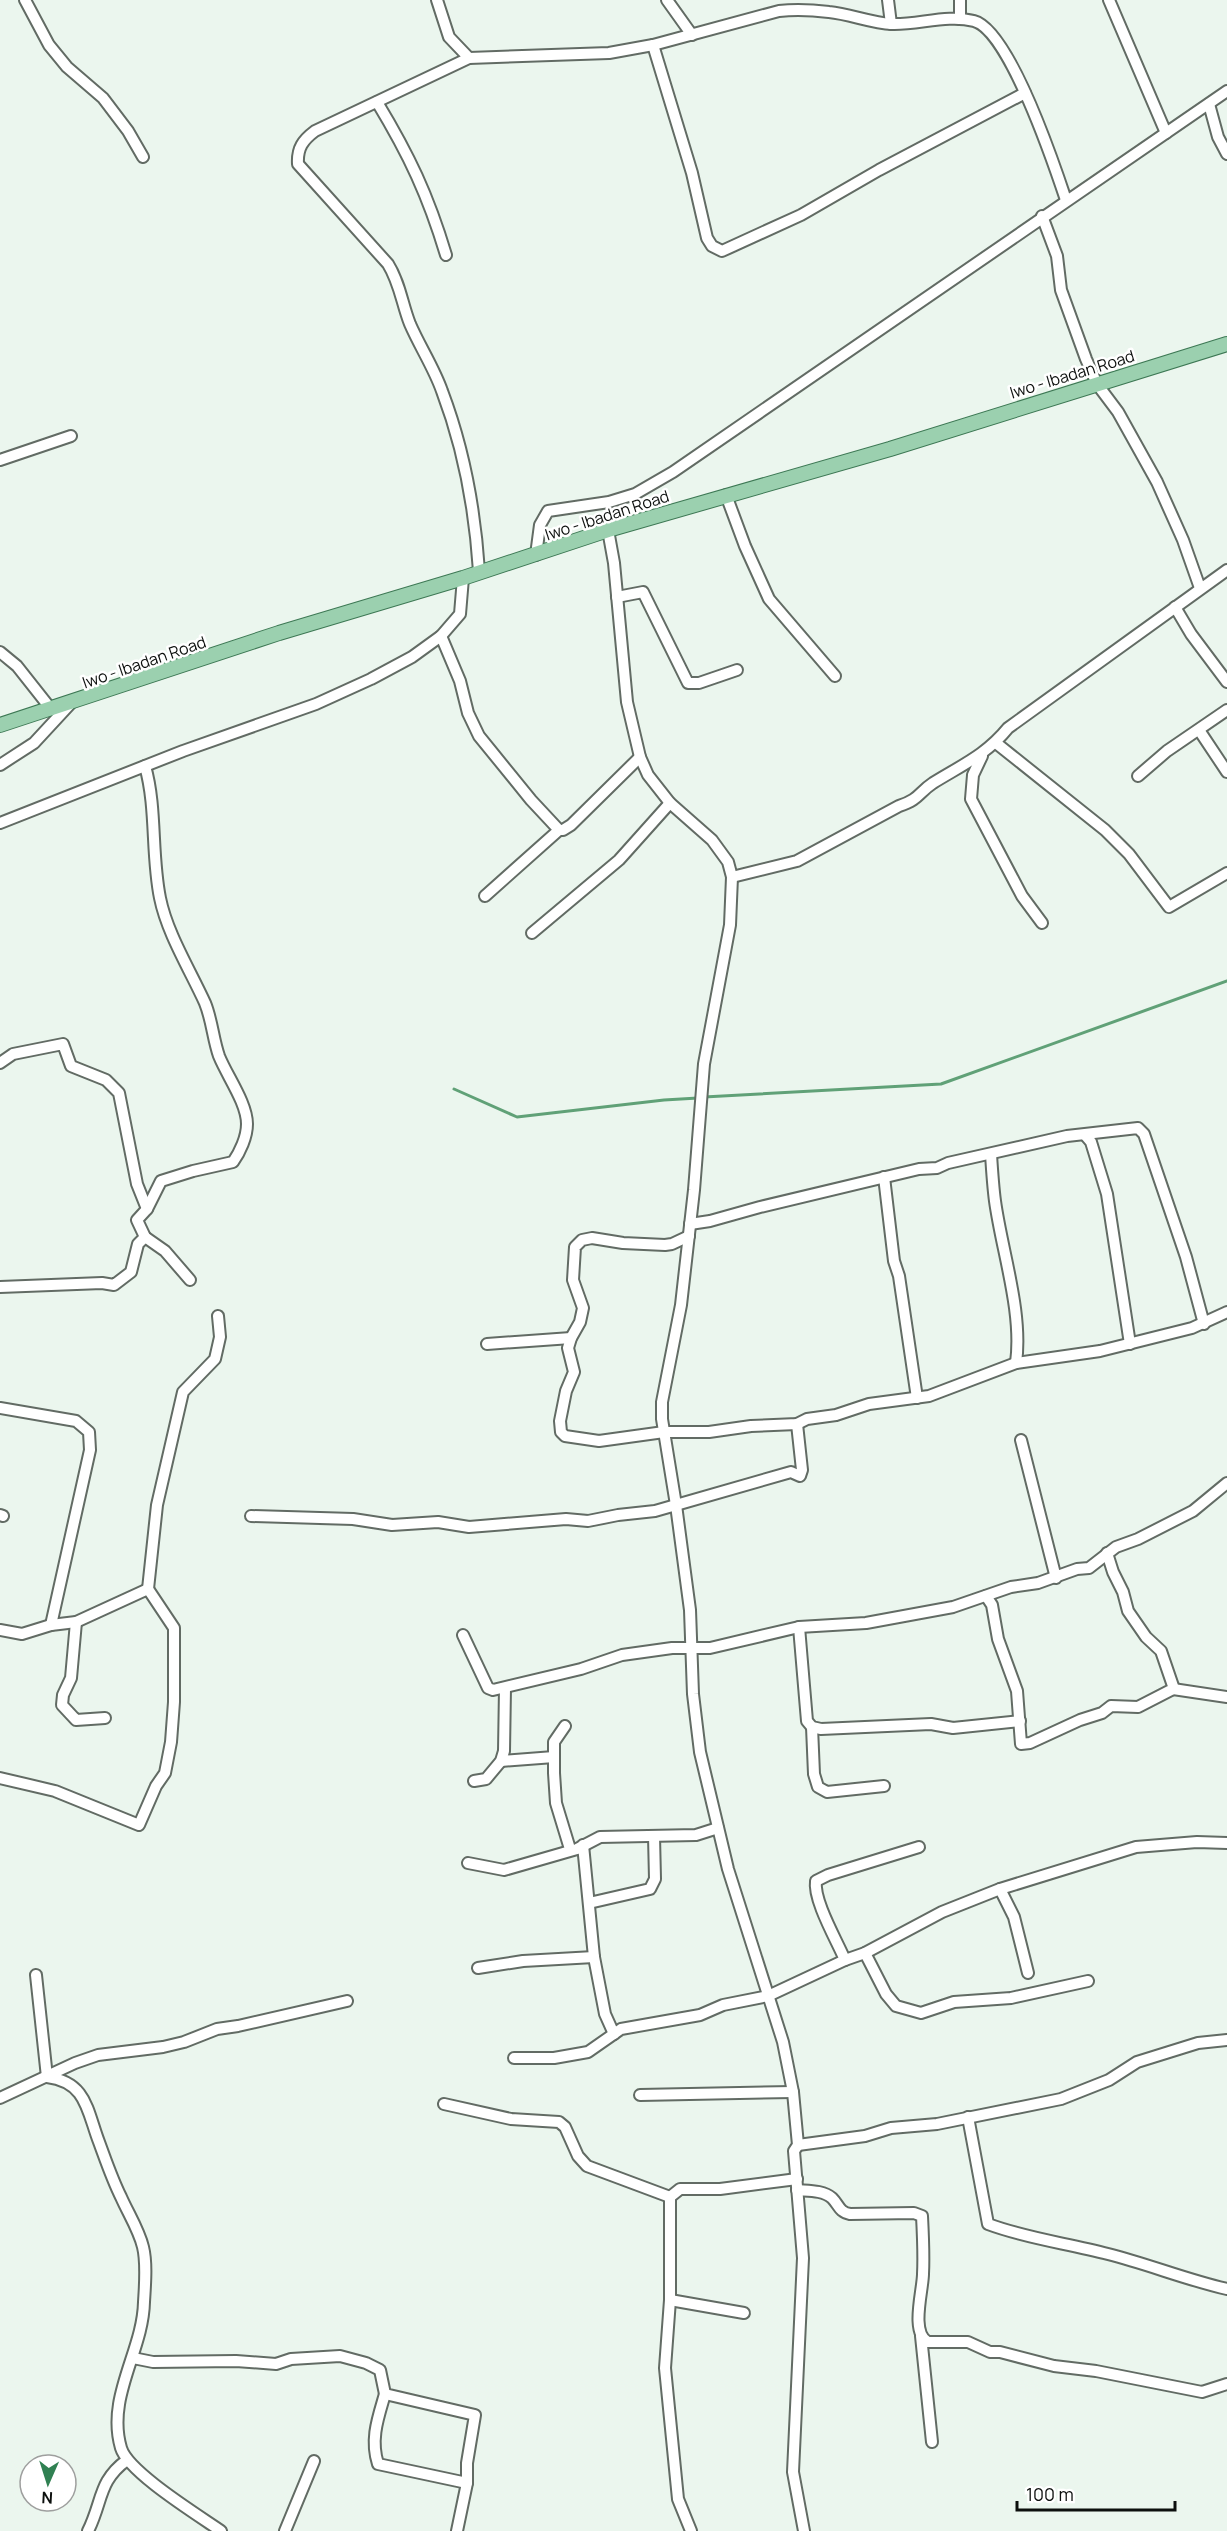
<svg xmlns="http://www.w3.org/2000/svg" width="1227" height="2531" viewBox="0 0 1227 2531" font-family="Manrope,sans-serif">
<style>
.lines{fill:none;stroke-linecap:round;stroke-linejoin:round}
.stream{stroke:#60a177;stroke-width:3}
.minor-casing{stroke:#626b64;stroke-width:14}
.major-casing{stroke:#3d7854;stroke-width:16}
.minor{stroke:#fff;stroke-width:10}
.major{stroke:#9bd0af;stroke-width:14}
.labels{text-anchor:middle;stroke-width:5;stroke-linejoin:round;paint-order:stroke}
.street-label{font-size:16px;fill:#0c0f0d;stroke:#fff}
</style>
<rect width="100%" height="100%" fill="#ebf6ee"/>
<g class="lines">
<g class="stream">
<path d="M454,1089L517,1117L664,1100L698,1098"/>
<path d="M704,1097L941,1084L1227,981"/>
</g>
<defs>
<g id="minor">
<path d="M25,0L49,45L67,67L103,98L128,131L143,157"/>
<path d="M437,0L449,37L469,58"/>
<path d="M667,0L692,35"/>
<path d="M888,0L891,24"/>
<path d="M1109,0L1166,133"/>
<path d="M960,19V0"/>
<path d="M653,45L692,173L707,238L712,246L722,251L801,215L879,170L1025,93"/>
<path d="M377,102C409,155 428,195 446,255"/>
<path d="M1209,104L1218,137L1227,154"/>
<path d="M1042,216L1057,256L1061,290L1086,359L1097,384L1118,412L1157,482L1183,540L1200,588"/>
<path d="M0,460L71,436"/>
<path d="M726,495L745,546L769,599L835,676"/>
<path d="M608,530L614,563L627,702L640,757L648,775L670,803L712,840L728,862L732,877L730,925L704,1064L694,1190L681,1305L662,1402V1419L676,1505L690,1610L693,1694L700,1752L728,1869L783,2042L793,2092L798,2145L794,2151L803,2258L793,2472L804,2531"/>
<path d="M536,555L540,525L548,511L609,502L635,494L673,472L1227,91"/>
<path d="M479,571C475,510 464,449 442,391C434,368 420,347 410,324C402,304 400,283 388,264L298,164C297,148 303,140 315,131L469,58L609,53L653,45L779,11C796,9 813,10 829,12C850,14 871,23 892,24C918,25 948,14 974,21C1009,30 1054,164 1066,200"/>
<path d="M617,597L643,592L688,683H699L737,670"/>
<path d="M1175,607L1191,634L1227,682"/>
<path d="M441,636L460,681L468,713L479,736L531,800L559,830H563L571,825L640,757"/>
<path d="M0,652L17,666L51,709"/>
<path d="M1199,730L1227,772"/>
<path d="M996,743L1105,830L1129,854L1169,907L1227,873"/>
<path d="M982,756L973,775L971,799L1022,896L1042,923"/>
<path d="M0,765L34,743L71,703"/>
<path d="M1138,776L1167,751L1227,710"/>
<path d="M0,823L183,751L316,704L371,679L412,657L441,636L460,614L463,578"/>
<path d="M732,877L797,861L899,806C920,799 918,793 933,783C962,765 986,755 1008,728L1227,570"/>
<path d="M485,896L559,830"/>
<path d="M532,933L619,860L670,803"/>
<path d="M0,1063L13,1054L63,1044L71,1066L106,1080L119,1093L137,1184L147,1209"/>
<path d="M1085,1135L1091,1142L1107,1194L1130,1344"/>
<path d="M991,1154C992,1170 993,1186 995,1201C1002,1252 1023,1312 1016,1363"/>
<path d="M884,1177L894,1261L899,1276L917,1398"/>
<path d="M690,1224L710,1221L760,1207L919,1169L937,1168L948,1163L1067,1136L1138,1128L1144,1134L1186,1257L1204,1324"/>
<path d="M689,1236L672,1244L665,1245L623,1243L592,1238L582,1240L575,1247L573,1280L583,1308L580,1322L571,1338L568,1348L574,1372L566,1391L560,1421L561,1432L565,1436L599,1441L664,1432H709L751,1426L797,1424L807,1419L836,1415L869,1404L929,1396L1016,1363L1100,1351L1192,1328L1227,1312"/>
<path d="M145,1237L165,1251L190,1280"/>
<path d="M0,1287L102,1283L114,1285L131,1272L138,1244L145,1237L137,1220L147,1209L161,1181L193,1171L233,1162C240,1152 247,1137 247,1124C247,1103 227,1076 219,1056C213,1039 212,1020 205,1003C190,970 167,933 160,898C151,854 157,808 145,766"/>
<path d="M487,1344L571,1338"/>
<path d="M0,1408L76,1421L89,1432L90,1450L51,1625"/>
<path d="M1021,1440L1056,1578"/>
<path d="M0,1515L3,1516"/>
<path d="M251,1516L353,1519L392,1525L438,1522L469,1527L566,1519L588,1521L618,1515L655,1511L791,1472L800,1476L802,1470L797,1424"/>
<path d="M148,1589L157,1505L183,1392L215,1359L220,1337L218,1316"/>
<path d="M986,1596L992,1605L998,1639L1017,1691L1021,1744L1030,1743L1080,1720L1102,1713L1111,1706L1138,1707L1173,1689V1686L1161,1651L1146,1637L1128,1611L1123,1592L1113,1572L1107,1553"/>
<path d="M76,1622L71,1678L63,1695L62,1705L76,1720L105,1718"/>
<path d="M799,1627L807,1721L812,1727L821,1729L931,1724L953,1728L1020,1721"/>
<path d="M0,1630L22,1634L51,1625L76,1622L148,1589L174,1628V1702L171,1742L165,1773L156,1786L139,1825L55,1791L0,1778"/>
<path d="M463,1635L488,1688L493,1690L581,1669L622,1655L672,1648H710L799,1627L866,1623L953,1607L1011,1587L1038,1583L1077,1569L1089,1568L1116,1547L1138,1539L1193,1511L1227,1483"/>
<path d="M1173,1689L1227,1697"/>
<path d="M565,1726L554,1742V1773L556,1803L570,1849"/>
<path d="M812,1727L814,1774L818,1787L827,1792L884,1786"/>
<path d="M501,1761L554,1757"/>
<path d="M474,1781L486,1779L501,1761L504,1751L505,1688"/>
<path d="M583,1845L594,1957L605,2014L614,2034"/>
<path d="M468,1863L504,1870L577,1849L600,1837L696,1835L718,1828"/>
<path d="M1000,1889L1014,1917L1028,1973"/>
<path d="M589,1903L650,1889L655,1879L654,1836"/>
<path d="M865,1953L886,1994L896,2006L921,2013L954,2002L1011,1998L1088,1981"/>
<path d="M845,1960C837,1941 813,1900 816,1881L828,1875L919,1847"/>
<path d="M478,1968L523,1961L594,1957"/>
<path d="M36,1975L47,2077"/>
<path d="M514,2058H554L588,2052L621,2029L700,2015L723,2005L768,1996L845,1960L865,1953L942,1912L1000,1889L1136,1847L1197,1842L1227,1843"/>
<path d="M47,2077C87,2082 87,2111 99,2142C106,2161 112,2179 121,2197C128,2213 139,2230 143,2247C147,2263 145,2285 144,2302C143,2351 106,2397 121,2448C128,2472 198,2515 221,2531"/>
<path d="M640,2095L793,2092"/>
<path d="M0,2098L75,2063L98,2055L163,2047L184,2042L217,2029L238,2026L347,2001"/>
<path d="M444,2104L511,2119L559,2122L565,2127L578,2156L587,2166L670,2197"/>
<path d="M968,2117L988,2224C1028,2239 1067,2243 1108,2254C1148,2264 1187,2280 1227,2289"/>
<path d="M798,2145L865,2136L891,2128L937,2124L1061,2099L1109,2080L1137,2062L1198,2043L1227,2040"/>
<path d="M797,2190C808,2191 823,2190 832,2198C839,2205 839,2212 850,2214L914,2213L922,2216C923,2235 924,2255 923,2274C923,2290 910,2333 928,2342H968L990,2352H1000L1054,2366L1096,2371L1202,2392L1227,2384"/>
<path d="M670,2300L744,2313"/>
<path d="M921,2336L932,2442"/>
<path d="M133,2358L153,2362L236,2361L276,2364L291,2359L340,2356L366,2363L380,2370L385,2394L475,2415L467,2463V2483L457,2531"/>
<path d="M385,2394C378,2418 370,2439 378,2464L467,2483"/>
<path d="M88,2531C103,2501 98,2481 127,2460"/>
<path d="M285,2531L314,2461"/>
<path d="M691,2531L678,2499L665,2368L670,2300V2197L680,2189H720L797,2179"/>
</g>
<path id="major" d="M0,725L279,633L463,578L608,530L890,449L1227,344"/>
</defs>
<use href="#minor" class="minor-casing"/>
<use href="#major" class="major-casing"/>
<use href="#minor" class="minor"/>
<use href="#major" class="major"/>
</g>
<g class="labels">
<g class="street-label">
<text transform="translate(1072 374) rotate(-17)" y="6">Iwo - Ibadan Road</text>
<text transform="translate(607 515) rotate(-18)" y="6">Iwo - Ibadan Road</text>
<text transform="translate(144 662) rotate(-19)" y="6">Iwo - Ibadan Road</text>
</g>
</g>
<g transform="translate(48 2483) rotate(183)"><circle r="28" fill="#ffffff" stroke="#9e9f9e" stroke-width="1.5"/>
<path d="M0-4.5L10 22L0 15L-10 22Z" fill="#308152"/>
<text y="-9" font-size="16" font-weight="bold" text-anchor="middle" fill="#0c0f0d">N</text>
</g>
<path d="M1017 2501v9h158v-9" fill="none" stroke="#0c0f0d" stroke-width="3"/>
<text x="1026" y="2501" font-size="18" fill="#0c0f0d" stroke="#ffffff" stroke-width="4.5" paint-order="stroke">100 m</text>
</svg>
